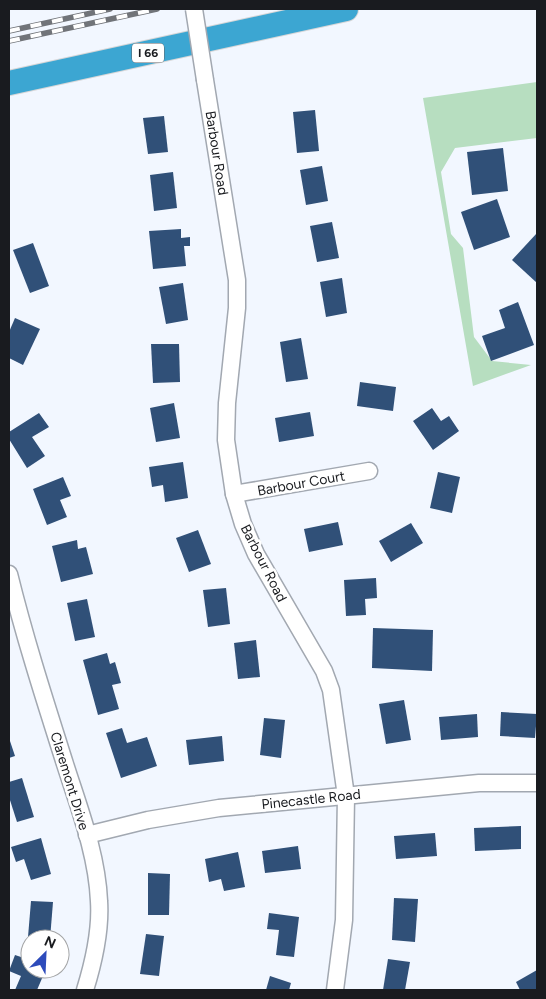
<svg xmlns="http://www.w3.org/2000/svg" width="546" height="999" viewBox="0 0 546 999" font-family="Figtree,sans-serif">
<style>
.green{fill:#b7dec0}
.building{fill:#305078}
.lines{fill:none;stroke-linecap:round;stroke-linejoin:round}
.minor-casing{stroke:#a2a8b1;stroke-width:19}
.highway-casing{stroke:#d6d6d7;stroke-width:26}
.minor{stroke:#fff;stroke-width:16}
.highway{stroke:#3ca6d2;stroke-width:24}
.rail-casing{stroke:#717479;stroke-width:5.5}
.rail{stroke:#fff;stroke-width:4;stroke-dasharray:11;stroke-linecap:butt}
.minor-bridge-casing{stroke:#a2a8b1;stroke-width:19;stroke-linecap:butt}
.minor-bridge{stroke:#fff;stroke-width:16}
.labels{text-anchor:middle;stroke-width:5;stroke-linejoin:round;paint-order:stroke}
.shield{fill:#fff;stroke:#5e5f62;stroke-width:1}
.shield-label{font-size:12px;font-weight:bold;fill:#191b1f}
.street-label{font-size:14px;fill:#191b1f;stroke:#fff}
</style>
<rect width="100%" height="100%" fill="#f2f7ff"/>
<path class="green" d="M537,82V138L455,148L441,172L451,234L463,248L474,337L492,361L531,365L473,386L423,98Z"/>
<g class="building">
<path d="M315,110L319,151L297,153L293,112Z"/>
<path d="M164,116L168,152L148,154L143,118Z"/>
<path d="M503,148L508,191L472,195L467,152Z"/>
<path d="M322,166L328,201L306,205L300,170Z"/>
<path d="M173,172L177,208L154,211L150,175Z"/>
<path d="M497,199L510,237L474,250L461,212Z"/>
<path d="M332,222L339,258L317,262L310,226Z"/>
<path d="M181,229V238L190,237V246H184L186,266L153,269L149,231Z"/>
<path d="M537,233V283L512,260Z"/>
<path d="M33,243L49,286L30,293L13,250Z"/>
<path d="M342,278L347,313L326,317L320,282Z"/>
<path d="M183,283L188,320L166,324L159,287Z"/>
<path d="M518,302L534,345L491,361L482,336L505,328L499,310Z"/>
<path d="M15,318L40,329L23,365L9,358V332Z"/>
<path d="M301,338L308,379L286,382L280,342Z"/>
<path d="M151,344H179L180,382L153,383Z"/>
<path d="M360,382L396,387L393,411L357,406Z"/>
<path d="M174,403L180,438L156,442L150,408Z"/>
<path d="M432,408L441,421L449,416L459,431L433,450L413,421Z"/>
<path d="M310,412L314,436L279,442L275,418Z"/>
<path d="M39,413L49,427L32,437L45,456L27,468L9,439V432Z"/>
<path d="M183,462L188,498L165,502L163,485L152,487L149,467Z"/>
<path d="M438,472L460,477L452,513L430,508Z"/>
<path d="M63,477L71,496L60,500L67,517L47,525L33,489Z"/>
<path d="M338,522L343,545L309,552L304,529Z"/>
<path d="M411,523L423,543L391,562L379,541Z"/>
<path d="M198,530L211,564L189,572L176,538Z"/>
<path d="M77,540L78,549L86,547L93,574L61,582L52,546Z"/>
<path d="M376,578L377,598L365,599L366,615L346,616L344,580Z"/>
<path d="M226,588L230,624L208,627L203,590Z"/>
<path d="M87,599L95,637L75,641L67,603Z"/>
<path d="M373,628L433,630L432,671L372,668Z"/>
<path d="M256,640L260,677L238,679L234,643Z"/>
<path d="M107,653L110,664L115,662L121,683L112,685L119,709L98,715L83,660Z"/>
<path d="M404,700L411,740L386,744L379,704Z"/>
<path d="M501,712L537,714L535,738L500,736Z"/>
<path d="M477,714L478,737L441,740L439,717Z"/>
<path d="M264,718L285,720L281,758L260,755Z"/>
<path d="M122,728L127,743L147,737L157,766L121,778L106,733Z"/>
<path d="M222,736L224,761L189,765L186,740Z"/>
<path d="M9,738L15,756L9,758Z"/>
<path d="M22,778L34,817L17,822L9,797V782Z"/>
<path d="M521,826V849L475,851L474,828Z"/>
<path d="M435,833L437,856L396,859L394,836Z"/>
<path d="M41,838L51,874L31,880L24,859L16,862L11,847Z"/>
<path d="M298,846L301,869L265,873L262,851Z"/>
<path d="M238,852L245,887L224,891L221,879L209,882L205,859Z"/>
<path d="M148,873L170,874L169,915H148Z"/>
<path d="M394,898L418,899L415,942L392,940Z"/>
<path d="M31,901L53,902L50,939L28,937Z"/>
<path d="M269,913L299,917L294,957L276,955L279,930L267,929Z"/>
<path d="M146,934L164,936L159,976L140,974Z"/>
<path d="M15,955L30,960V969H46L37,990H15L21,976L9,971Z"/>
<path d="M388,959L410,962L405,990H383Z"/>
<path d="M537,970V990H520L516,982Z"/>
<path d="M270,976L291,983L289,990H266Z"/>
</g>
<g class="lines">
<defs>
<g id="minor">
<path d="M205,80L237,280V308L227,403L226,440L234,494L243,524L256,554L324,671L331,690L346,796L344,920L335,990"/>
<path d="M234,494L369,471"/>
<path d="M9,574C25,639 45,701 65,764C79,808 97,854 99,901C101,931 94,961 85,990"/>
<path d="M87,835L148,820L219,808L479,783H537"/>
</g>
<path id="highway" d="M9,83L346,9"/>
</defs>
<use href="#minor" class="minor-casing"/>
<use href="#highway" class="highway-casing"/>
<use href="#minor" class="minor"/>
<use href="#highway" class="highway"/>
<defs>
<g id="rail">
<path d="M9,31L110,9"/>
<path d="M9,41L157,9"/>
</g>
</defs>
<use href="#rail" class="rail-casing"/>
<use href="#rail" class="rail"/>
<defs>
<path id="minor-bridge" d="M194,9L205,80"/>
</defs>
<use href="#minor-bridge" class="minor-bridge-casing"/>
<use href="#minor-bridge" class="minor-bridge"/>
</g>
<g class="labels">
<rect class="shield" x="132" y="43.5" width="32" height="19" rx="4"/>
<g class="shield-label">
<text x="148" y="57">I 66</text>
</g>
<g class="street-label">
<text transform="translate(217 153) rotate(81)" y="5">Barbour Road</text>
<text transform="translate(301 483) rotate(-10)" y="5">Barbour Court</text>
<text transform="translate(264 563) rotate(63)" y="5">Barbour Road</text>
<text transform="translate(70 781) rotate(73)" y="5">Claremont Drive</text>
<text transform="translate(311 799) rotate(-6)" y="5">Pinecastle Road</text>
</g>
</g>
<rect width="546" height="999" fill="none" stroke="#191b1f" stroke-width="20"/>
<g transform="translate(45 954) rotate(24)"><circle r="24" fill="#ffffff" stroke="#a3a4a5"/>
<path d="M0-4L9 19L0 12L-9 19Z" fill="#2d4bbb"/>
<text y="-8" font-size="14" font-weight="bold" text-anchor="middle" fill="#191b1f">N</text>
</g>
</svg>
